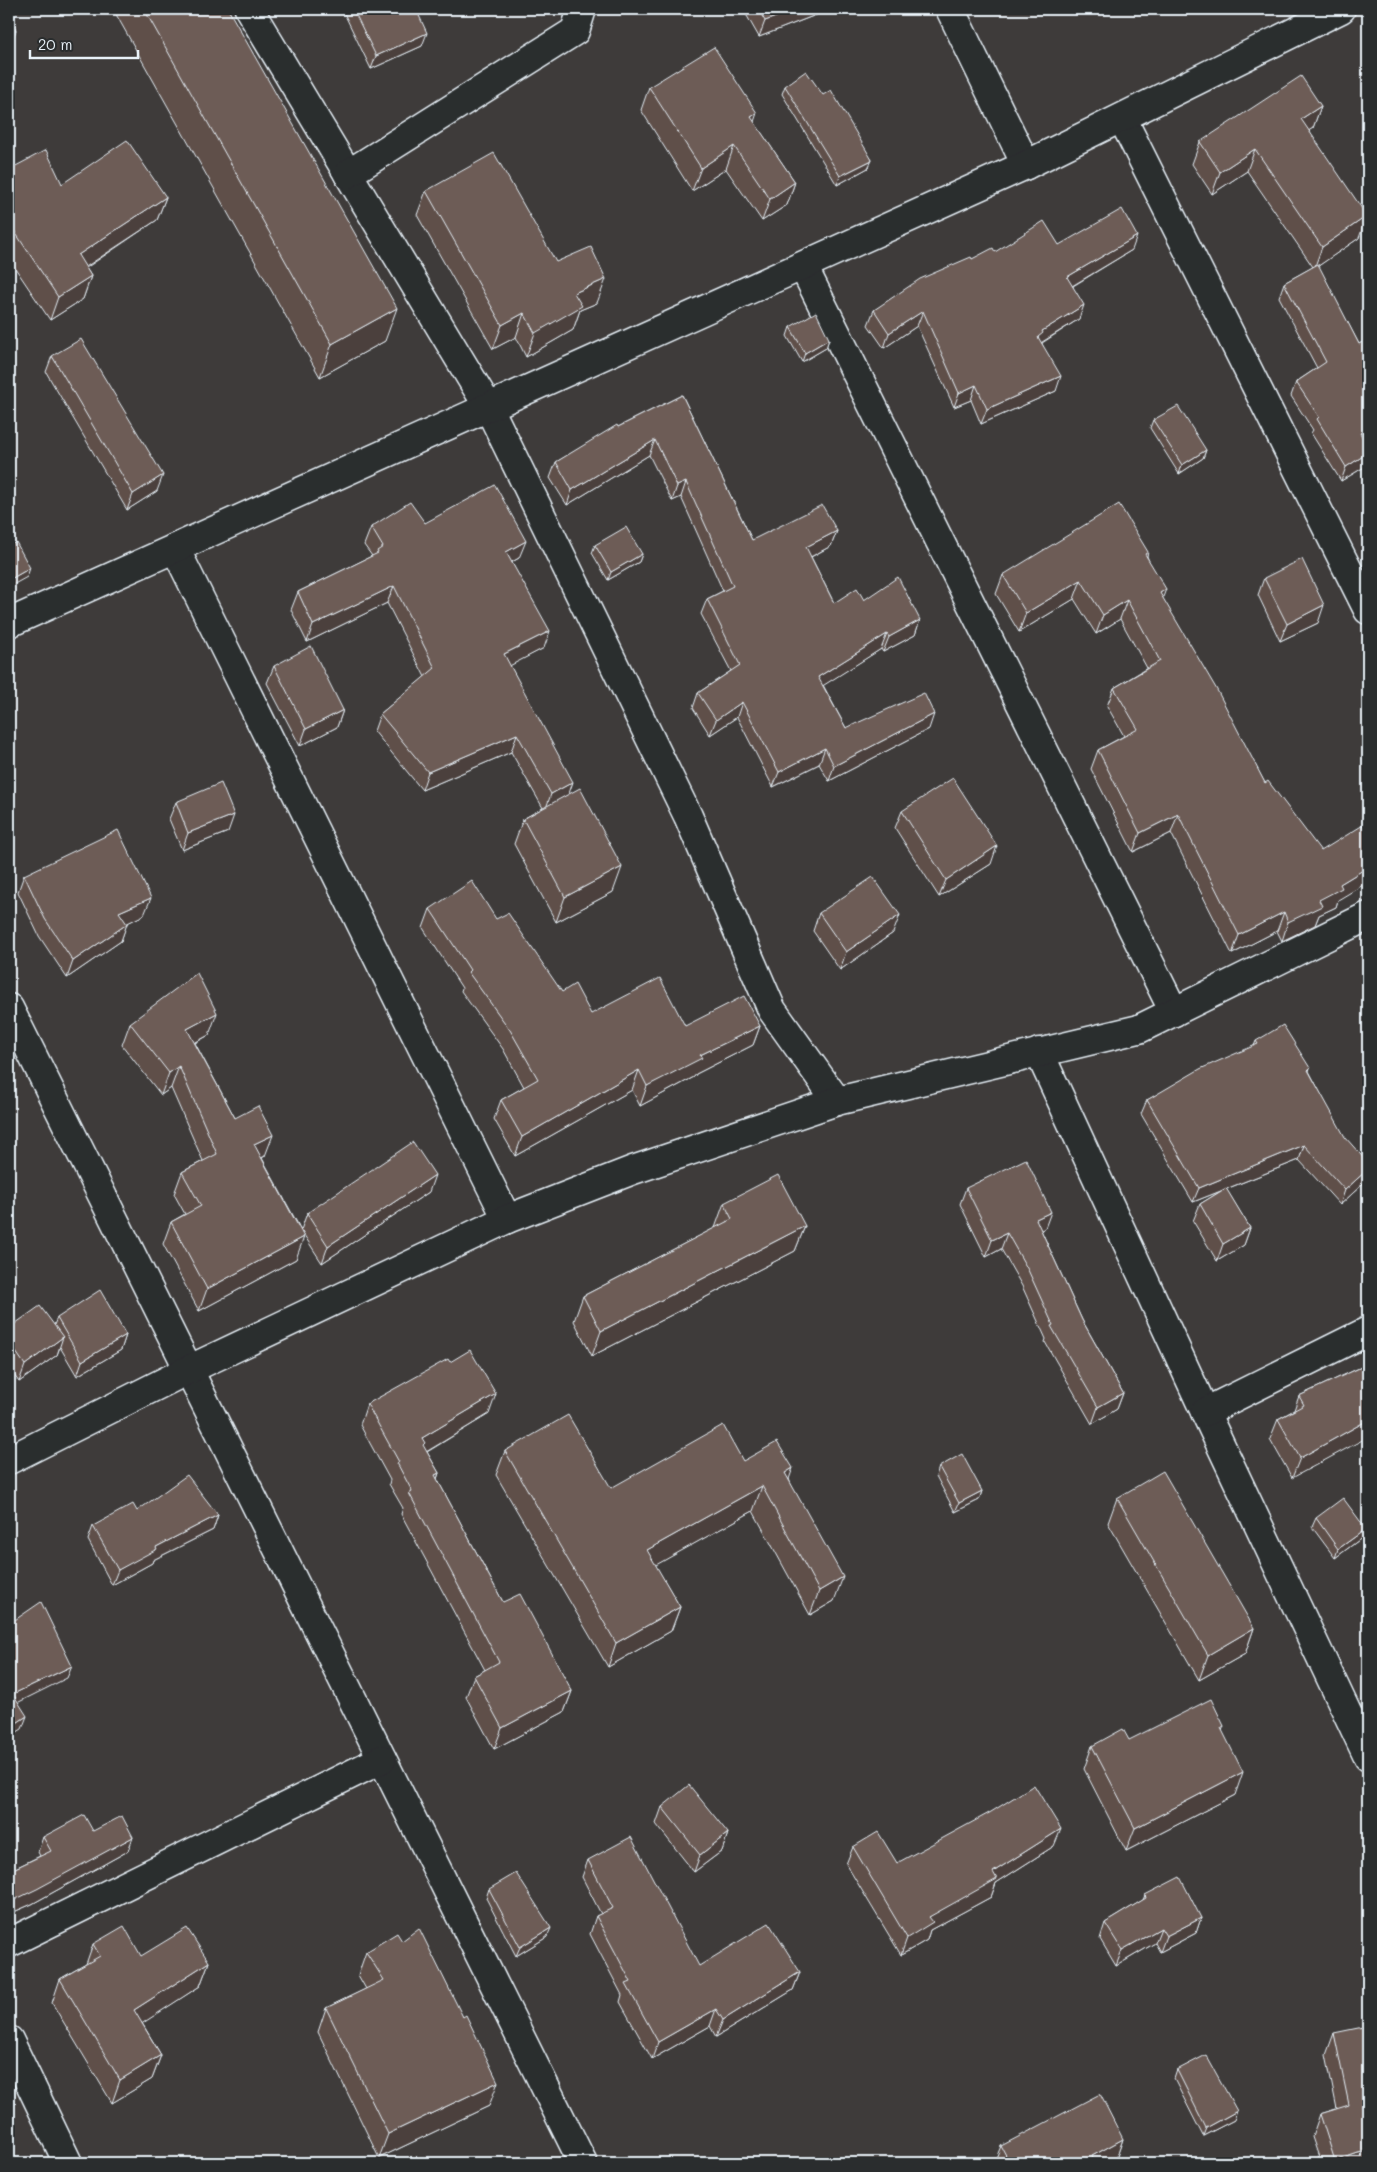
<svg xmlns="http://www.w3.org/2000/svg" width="1377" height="2172" viewBox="0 0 1377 2172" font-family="Mali,sans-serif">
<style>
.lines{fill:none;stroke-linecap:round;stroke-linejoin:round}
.minor-casing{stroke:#e8f1f8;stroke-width:31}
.minor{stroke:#2a2d2e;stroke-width:28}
.wall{fill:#5e4f4a;stroke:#e8f1f8}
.shaded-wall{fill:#4c403c;stroke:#e8f1f8}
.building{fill:#6d5c56;stroke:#e8f1f8}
</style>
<rect width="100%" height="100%" fill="#3e3b3a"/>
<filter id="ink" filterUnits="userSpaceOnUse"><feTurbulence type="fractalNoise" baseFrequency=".02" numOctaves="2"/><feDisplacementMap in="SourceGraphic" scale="10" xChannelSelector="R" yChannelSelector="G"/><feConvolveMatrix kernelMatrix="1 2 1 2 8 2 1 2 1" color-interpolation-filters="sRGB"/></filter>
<g filter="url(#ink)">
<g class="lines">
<defs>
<g id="minor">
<path d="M249,9L489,408L688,816L772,1010L837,1101"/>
<path d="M950,9L1026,165"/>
<path d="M1122,118L1368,610"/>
<path d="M348,174L575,31L582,9"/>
<path d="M803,266L1174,1012"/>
<path d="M175,548L507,1219"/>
<path d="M9,623L1026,165L1341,9"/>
<path d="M9,1008L583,2163"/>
<path d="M1039,1052L1205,1412L1368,1757"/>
<path d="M1205,1412L1368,1331"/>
<path d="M9,1460L188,1370L507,1219L633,1170L837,1101L1139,1029L1368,916"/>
<path d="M9,1943L382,1759"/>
<path d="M9,2040L68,2163"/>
</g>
</defs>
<use href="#minor" class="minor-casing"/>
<use href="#minor" class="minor"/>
</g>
<g class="wall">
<path d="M113,9H228L385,341L320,377Z"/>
<path d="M342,9H416L422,46L371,69Z"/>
<path d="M743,9H822L821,13L759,37Z"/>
<path d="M785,86L823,95L872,160L868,168L837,185L782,94Z"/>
<path d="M649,87L754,122L795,182L787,205L762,221L726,169L692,191L641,110Z"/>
<path d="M1321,106L1313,128L1309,130L1359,238L1318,266L1359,344L1368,339V441L1366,442L1368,446V460L1366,466L1341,481L1311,433L1313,430L1291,396L1296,382L1317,368L1279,297L1284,283L1313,267L1247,171L1212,194L1192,164L1200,142Z"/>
<path d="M9,160L12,168L62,184L166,197L157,220L86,268L91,276L83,299L50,320L9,259Z"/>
<path d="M426,191L556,262L597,303L580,310L573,330L526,357L516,337L493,349L417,215Z"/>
<path d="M1059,245L1132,250L1073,286L1079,319L1042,343L1056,391L981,424L971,400L954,407L917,326L884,348L868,325L874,310L972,259L995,252Z"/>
<path d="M790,327L829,339L826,348L802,362L787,336Z"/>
<path d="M52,356L157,491L127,510L46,372Z"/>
<path d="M682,395L752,540L837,531L831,546L811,557L834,603L864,600L920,620L915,635L883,652L881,649L823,685L846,728L929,729L829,781L819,764L773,787L737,717L710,735L693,708L698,693L731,671L701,614L707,599L723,591L681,497L672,501L649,455L567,505L550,478L556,462L618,427Z"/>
<path d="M1153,420L1206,450L1203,458L1179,474L1150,428Z"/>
<path d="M425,523L519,558L512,562L544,648L510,665L613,892L556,922L514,844L523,819L543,808L511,752L422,790L374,731L380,714L425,677L387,603L307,642L291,610L298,592L372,556L364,545L371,527Z"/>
<path d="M595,545L642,554L639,562L608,580L592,553Z"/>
<path d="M1148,552L1147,556L1163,599L1265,783L1338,900L1336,907L1319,915L1315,925L1282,941L1277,931L1232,954L1171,833L1133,852L1091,769L1098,750L1124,736L1107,706L1114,688L1147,668L1120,619L1096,634L1074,599L1019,632L996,594L1003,575Z"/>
<path d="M1264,578L1318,623L1280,641L1258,595Z"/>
<path d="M274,666L343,710L337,727L300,746L267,683Z"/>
<path d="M176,802L228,832L182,850L169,819Z"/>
<path d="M902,811L991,864L939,897L895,828Z"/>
<path d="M24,875L144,915L127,923L121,941L67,978L39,936L18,892Z"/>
<path d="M430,909L496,919L562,992L591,1014L685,1026H760L753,1045L696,1074L694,1077L640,1106L632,1090L515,1156L494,1119L501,1100L524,1087L503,1049L461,991L462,988L423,928Z"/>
<path d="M819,913L893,933L840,970L813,931Z"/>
<path d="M130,1023L209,1035L195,1043L235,1118L265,1156L262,1158L301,1230L307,1213L429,1192L322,1263L302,1232L296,1259L199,1311L163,1244L171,1222L185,1214L174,1194L182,1172L203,1161L171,1088L161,1095L122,1045Z"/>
<path d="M1256,1041L1310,1068L1309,1071L1366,1181L1340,1205L1299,1160L1226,1189L1250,1228L1244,1245L1217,1261L1193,1221L1200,1204L1223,1190L1193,1202L1141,1114L1147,1100L1254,1046Z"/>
<path d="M966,1188L1045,1228L1041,1230L1082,1320L1123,1393L1117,1409L1092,1424L1045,1342L1046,1339L1022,1286L1001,1249L986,1257L960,1204Z"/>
<path d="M724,1203L805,1226L795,1251L592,1356L574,1321L583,1296L715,1228Z"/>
<path d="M57,1318L126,1335L121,1350L77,1376L60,1347L57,1355L19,1382L9,1368V1328L54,1325Z"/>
<path d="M1368,1364L1292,1478L1270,1439L1278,1419L1294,1410L1299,1396Z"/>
<path d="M367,1404L489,1414L427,1452L439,1473L437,1479L503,1602L572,1691L564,1712L494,1749L466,1697L474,1676L485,1670L401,1514L403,1508L389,1484L390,1480L360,1425Z"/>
<path d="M505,1451L611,1488L743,1461L789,1479L834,1601L810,1615L753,1511L655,1565L680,1607L671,1631L608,1667L496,1475Z"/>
<path d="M939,1467L982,1491L979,1500L955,1512L936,1476Z"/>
<path d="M1117,1498L1254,1628L1245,1654L1199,1680L1108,1523Z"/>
<path d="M137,1511L218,1515L213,1530L153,1560L152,1563L112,1585L88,1540L93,1526Z"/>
<path d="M1316,1518L1363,1537L1335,1558L1312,1527Z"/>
<path d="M1224,1726L1222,1731L1235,1795L1126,1851L1084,1769L1092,1746Z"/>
<path d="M662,1807L728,1833L722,1851L694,1872L656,1824Z"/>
<path d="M93,1831L133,1837L128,1851L32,1904L9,1914V1871L40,1856L38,1852L43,1837Z"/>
<path d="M1054,1846L996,1883L991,1897L930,1930L927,1940L901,1955L846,1864L853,1847L897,1863Z"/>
<path d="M588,1860L699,1966L800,1972L793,1990L716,2037L710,2026L652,2059L620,2002L622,1995L590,1934L596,1916L601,1914L582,1877Z"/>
<path d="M489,1889L547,1937L516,1956L486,1898Z"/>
<path d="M1145,1895L1201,1918L1196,1933L1160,1952L1155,1943L1116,1966L1100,1939L1105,1923L1143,1900Z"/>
<path d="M402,1941L463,2017L489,2106L379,2158L318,2032L326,2008L366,1989L358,1975L366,1952Z"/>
<path d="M93,1944L141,1956L209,1962L200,1986L142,2023L161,2055L152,2079L112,2103L52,2003L60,1979L86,1964Z"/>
<path d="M1334,2033L1368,2163H1321L1312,2137L1320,2114L1337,2109L1326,2055Z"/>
<path d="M1177,2070L1234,2120L1203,2136L1174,2079Z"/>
<path d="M1123,2139L1116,2159L1108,2163H994L1001,2146Z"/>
</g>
<g class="shaded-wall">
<path d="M797,9H822L821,13L759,37L765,21Z"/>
<path d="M16,30L10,47H9V33Z"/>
<path d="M427,33L422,46L371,69L376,56Z"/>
<path d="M1321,106L1313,128L1293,141L1301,119Z"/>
<path d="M757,113L749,136L751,117Z"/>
<path d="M734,146L726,169L692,191L701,168Z"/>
<path d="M1255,149L1247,171L1212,194L1220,172Z"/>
<path d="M872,160L868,168L837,185L840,176Z"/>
<path d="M795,182L787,205L762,221L770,199Z"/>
<path d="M166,197L157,220L69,278L78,255Z"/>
<path d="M1367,216L1359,238L1314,269L1322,247Z"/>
<path d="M1137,236L1132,250L1062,292L1067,277Z"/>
<path d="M91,276L83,299L50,320L58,297Z"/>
<path d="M606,279L597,303L580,310L573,330L526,357L535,333L574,293Z"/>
<path d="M1084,305L1079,319L1039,344L1038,337L1042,331Z"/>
<path d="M397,308L385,341L320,377L332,344Z"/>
<path d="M923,311L917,326L884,348L889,333Z"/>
<path d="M524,313L516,337L493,349L502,325Z"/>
<path d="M829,339L826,348L802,362L805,353Z"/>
<path d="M1061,376L1056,391L981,424L987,409Z"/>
<path d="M976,385L971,400L954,407L959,393Z"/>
<path d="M1368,429V441L1355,448L1360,433Z"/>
<path d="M655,440L649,455L567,505L572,490Z"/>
<path d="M1206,450L1203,458L1179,474L1182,465Z"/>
<path d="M1368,453V460L1366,466L1341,481L1346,467Z"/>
<path d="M163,475L157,491L127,510L133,494Z"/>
<path d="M686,482L681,497L672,501L677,486Z"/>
<path d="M837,531L831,546L801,562L806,547Z"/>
<path d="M526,541L519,558L499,569L506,552Z"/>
<path d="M642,554L639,562L608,580L611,572Z"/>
<path d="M30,568L27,577L9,587V580Z"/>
<path d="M1081,580L1074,599L1019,632L1026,613Z"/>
<path d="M394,586L387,603L307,642L313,625Z"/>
<path d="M1166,589L1159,608L1160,593Z"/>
<path d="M1127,600L1120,619L1096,634L1103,615Z"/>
<path d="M1324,605L1318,623L1280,641L1287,624Z"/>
<path d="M920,620L915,635L883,652L889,637Z"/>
<path d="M550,631L544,648L498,672L504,654Z"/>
<path d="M887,634L881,649L813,692L818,677Z"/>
<path d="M742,702L737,717L710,735L716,720Z"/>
<path d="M343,710L337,727L300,746L306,729Z"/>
<path d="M934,714L929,729L829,781L834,766Z"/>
<path d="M517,734L511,752L422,790L428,772Z"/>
<path d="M825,748L819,764L773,787L779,772Z"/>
<path d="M573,782L567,799L545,811L551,794Z"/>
<path d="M1178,814L1171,833L1133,852L1140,833Z"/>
<path d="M234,815L228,832L182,850L188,833Z"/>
<path d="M997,846L991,864L939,897L946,880Z"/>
<path d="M622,867L613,892L556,922L565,897Z"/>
<path d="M1368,867V882L1338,900L1336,907L1319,915L1315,925L1282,941L1288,922L1340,884Z"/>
<path d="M151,898L144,915L113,930L119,912Z"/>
<path d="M1284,912L1277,931L1232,954L1239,935Z"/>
<path d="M900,915L893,933L840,970L846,952Z"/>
<path d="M127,924L121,941L67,978L73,961Z"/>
<path d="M217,1013L209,1035L179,1051L187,1029Z"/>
<path d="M760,1026L753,1045L696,1074L694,1077L640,1106L647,1086L700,1055Z"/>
<path d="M179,1066L171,1088L161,1095L169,1073Z"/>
<path d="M639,1070L632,1090L515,1156L522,1137Z"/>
<path d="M273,1135L265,1156L246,1166L254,1144Z"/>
<path d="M1304,1145L1299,1160L1193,1202L1199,1188Z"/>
<path d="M1368,1169V1175L1366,1181L1340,1205L1345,1190Z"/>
<path d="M435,1175L429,1192L322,1263L328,1246Z"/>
<path d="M1051,1212L1045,1228L1030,1236L1036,1219Z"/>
<path d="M805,1226L795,1251L592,1356L601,1331Z"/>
<path d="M1250,1228L1244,1245L1217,1261L1223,1244Z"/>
<path d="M1007,1233L1001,1249L986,1257L992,1240Z"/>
<path d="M304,1237L296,1259L199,1311L207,1289Z"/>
<path d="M126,1335L121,1350L77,1376L82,1361Z"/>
<path d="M63,1337L57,1355L19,1382L25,1365Z"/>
<path d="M1123,1393L1117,1409L1092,1424L1098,1407Z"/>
<path d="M496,1394L489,1414L421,1455L422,1438Z"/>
<path d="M1368,1420V1437L1292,1478L1300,1458Z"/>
<path d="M793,1468L784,1493L785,1473Z"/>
<path d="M439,1473L432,1493L435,1475Z"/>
<path d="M762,1486L753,1511L638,1575L647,1550Z"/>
<path d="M982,1491L979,1500L955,1512L959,1503Z"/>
<path d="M218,1515L213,1530L153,1560L152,1563L112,1585L118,1570L156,1547Z"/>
<path d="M1366,1529L1363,1537L1335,1558L1338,1549Z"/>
<path d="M843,1577L834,1601L810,1615L819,1591Z"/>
<path d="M680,1607L671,1631L608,1667L616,1643Z"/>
<path d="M1254,1628L1245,1654L1199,1680L1208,1655Z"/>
<path d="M72,1666L67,1678L9,1707L13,1694Z"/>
<path d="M572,1691L564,1712L494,1749L502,1728Z"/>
<path d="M27,1716L22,1729L9,1737V1728Z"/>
<path d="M1243,1772L1235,1795L1126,1851L1135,1828Z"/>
<path d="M1061,1829L1054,1846L996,1883L991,1897L930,1930L927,1940L901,1955L907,1938L929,1917L993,1872Z"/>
<path d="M728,1833L722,1851L694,1872L700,1855Z"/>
<path d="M133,1837L128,1851L32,1904L9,1914V1905L10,1902Z"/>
<path d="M1201,1918L1196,1933L1160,1952L1166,1936Z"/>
<path d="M551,1928L547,1937L516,1956L520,1947Z"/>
<path d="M1161,1928L1155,1943L1116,1966L1122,1950Z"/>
<path d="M209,1962L200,1986L126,2034L134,2010Z"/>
<path d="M800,1972L793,1990L716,2037L723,2020Z"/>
<path d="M716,2009L710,2026L652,2059L658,2042Z"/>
<path d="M161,2055L152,2079L112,2103L120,2080Z"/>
<path d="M12,2079L9,2089V2081Z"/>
<path d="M498,2082L489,2106L379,2158L388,2134Z"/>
<path d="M1237,2111L1234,2120L1203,2136L1206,2128Z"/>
<path d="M1123,2139L1116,2159L1108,2163H1089L1092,2156Z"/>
<path d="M1368,2151V2163H1334L1335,2161L1358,2153Z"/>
</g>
<g class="building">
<path d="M144,9H228L397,308L332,344Z"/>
<path d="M353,9H416L427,33L376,56Z"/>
<path d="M758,9H797L765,21Z"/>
<path d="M9,14L16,30L9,33Z"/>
<path d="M714,47L757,113L751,117L795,182L770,199L734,146L701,168L649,87Z"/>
<path d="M806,71L823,95L831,90L872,160L840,176L785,86Z"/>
<path d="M1301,76L1321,106L1301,119L1367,216L1322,247L1255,149L1220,172L1200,142Z"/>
<path d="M127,140L166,197L78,255L91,276L58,297L9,223V160L12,168L46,150L62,184Z"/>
<path d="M494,153L556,262L591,247L606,279L574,293L582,306L535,333L524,313L502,325L426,191Z"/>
<path d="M1122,209L1137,236L1067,277L1084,305L1042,331L1043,333L1038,337L1061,376L987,409L976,385L959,393L923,311L889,333L874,310L920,279L971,257L972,259L993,248L995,252L1044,221L1059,245Z"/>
<path d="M1318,264L1359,344L1368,339V429L1360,433L1368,446V453L1346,467L1317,419L1319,417L1296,382L1326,362L1284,283Z"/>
<path d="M816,312L829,339L805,353L790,327Z"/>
<path d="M81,339L163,475L133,494L52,356Z"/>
<path d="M682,395L752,540L822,505L837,531L806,547L834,603L857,588L864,600L898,577L920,620L889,637L887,634L818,677L846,728L924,693L934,714L834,766L825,748L779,772L742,702L716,720L698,693L740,665L707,599L733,586L686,482L677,486L655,440L572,490L556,462L617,425L618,427Z"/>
<path d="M1178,406L1206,450L1182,465L1153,420Z"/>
<path d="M495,485L526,541L506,552L550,631L504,654L573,782L551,794L517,734L428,772L380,714L435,668L394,586L313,625L298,592L378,553L377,551L383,547L371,527L410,502L425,523Z"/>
<path d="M1119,504L1148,552L1145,554L1166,589L1160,593L1217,690L1265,783L1268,781L1321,851L1368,822V867L1340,884L1342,888L1319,900L1322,906L1288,922L1284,912L1239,935L1178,814L1140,833L1098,750L1138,729L1114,688L1160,661L1127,600L1103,615L1081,580L1026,613L1003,575Z"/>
<path d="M626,527L642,554L611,572L595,545Z"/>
<path d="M16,542L30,568L9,580V546Z"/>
<path d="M1302,559L1324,605L1287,624L1264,578Z"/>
<path d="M311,646L343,710L306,729L274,666Z"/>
<path d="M953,778L997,846L946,880L902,811Z"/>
<path d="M221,783L234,815L188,833L176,802Z"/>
<path d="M580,788L622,867L565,897L523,819Z"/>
<path d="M118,830L151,898L119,912L127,924L73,961L45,919L24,875Z"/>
<path d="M873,877L900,915L846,952L819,913Z"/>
<path d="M472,881L496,919L508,913L562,992L575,984L591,1014L660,978L685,1026L744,996L760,1026L700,1055L702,1058L647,1086L639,1070L522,1137L501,1100L538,1079L510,1030L468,972L470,970L430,909Z"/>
<path d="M197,973L217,1013L187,1029L235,1118L258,1106L273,1135L254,1144L304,1237L207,1289L171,1222L201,1206L182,1172L217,1154L179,1066L169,1073L130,1023Z"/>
<path d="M1283,1025L1310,1068L1308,1070L1345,1137L1368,1163V1169L1345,1190L1304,1145L1199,1188L1147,1100L1200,1069L1258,1044L1256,1041Z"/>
<path d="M413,1142L435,1175L328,1246L307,1213Z"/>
<path d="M1026,1159L1051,1212L1036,1219L1082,1320L1123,1393L1098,1407L1051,1326L1053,1325L1028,1270L1007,1233L992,1240L966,1188Z"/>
<path d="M778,1175L805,1226L601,1331L583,1296L732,1219L724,1203Z"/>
<path d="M1226,1188L1250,1228L1223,1244L1200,1204Z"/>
<path d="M9,1219L12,1224L9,1226Z"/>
<path d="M100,1290L126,1335L82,1361L57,1318Z"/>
<path d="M40,1306L63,1337L25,1365L9,1342V1328Z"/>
<path d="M470,1350L496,1394L422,1438L425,1443L423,1445L439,1473L435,1475L503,1602L520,1594L572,1691L502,1728L474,1676L499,1662L409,1493L412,1491L397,1463L399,1462L367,1404L448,1359L450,1362Z"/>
<path d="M1368,1364V1420L1300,1458L1278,1419L1304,1405L1299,1396Z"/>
<path d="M568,1415L611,1488L723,1425L743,1461L777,1442L793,1468L785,1473L843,1577L819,1591L762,1486L647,1550L680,1607L616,1643L505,1451Z"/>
<path d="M962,1454L982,1491L959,1503L939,1467Z"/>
<path d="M1163,1471L1254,1628L1208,1655L1117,1498Z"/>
<path d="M187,1475L218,1515L156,1547L157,1549L118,1570L93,1526L133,1504L137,1511Z"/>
<path d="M1343,1498L1366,1529L1338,1549L1316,1518Z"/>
<path d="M41,1602L72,1666L13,1694L27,1716L9,1728V1624Z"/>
<path d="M1211,1699L1224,1726L1221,1728L1243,1772L1135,1828L1092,1746L1123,1729L1129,1740Z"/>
<path d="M689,1785L728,1833L700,1855L662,1807Z"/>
<path d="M1034,1785L1061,1829L993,1872L997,1879L929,1917L933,1922L907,1938L853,1847L878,1832L897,1863L991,1812Z"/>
<path d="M84,1815L93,1831L122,1816L133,1837L37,1889L10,1902L9,1899V1871L51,1851L43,1837Z"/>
<path d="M631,1837L699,1966L769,1923L800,1972L723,2020L716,2009L658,2042L626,1984L631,1982L596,1916L613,1908L588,1860Z"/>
<path d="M516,1873L551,1928L520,1947L489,1889Z"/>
<path d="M1180,1877L1201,1918L1166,1936L1161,1928L1122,1950L1105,1923L1146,1898L1145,1895Z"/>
<path d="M124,1926L141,1956L187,1928L209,1962L134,2010L161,2055L120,2080L60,1979L100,1956L93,1944Z"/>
<path d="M419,1928L463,2017L466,2015L498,2082L388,2134L326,2008L384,1980L366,1952L397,1933L402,1941Z"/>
<path d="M1368,2026V2151L1358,2153L1335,2161L1320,2114L1349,2105L1334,2033Z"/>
<path d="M1206,2055L1237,2111L1206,2128L1177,2070Z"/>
<path d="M9,2072L12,2079L9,2081Z"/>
<path d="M1100,2094L1123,2139L1092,2156L1095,2163H1010L1001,2146Z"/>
</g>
</g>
<rect width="1377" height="2172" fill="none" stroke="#2a2d2e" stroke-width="30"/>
<rect x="15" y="15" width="1347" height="2142" fill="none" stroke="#e8f1f8" stroke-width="2" filter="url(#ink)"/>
<path d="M30 50v8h108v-8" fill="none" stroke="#e8f1f8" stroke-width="2.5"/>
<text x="38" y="50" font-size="15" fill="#e8f1f8" stroke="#2a2d2e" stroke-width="4" paint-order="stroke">20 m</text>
</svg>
